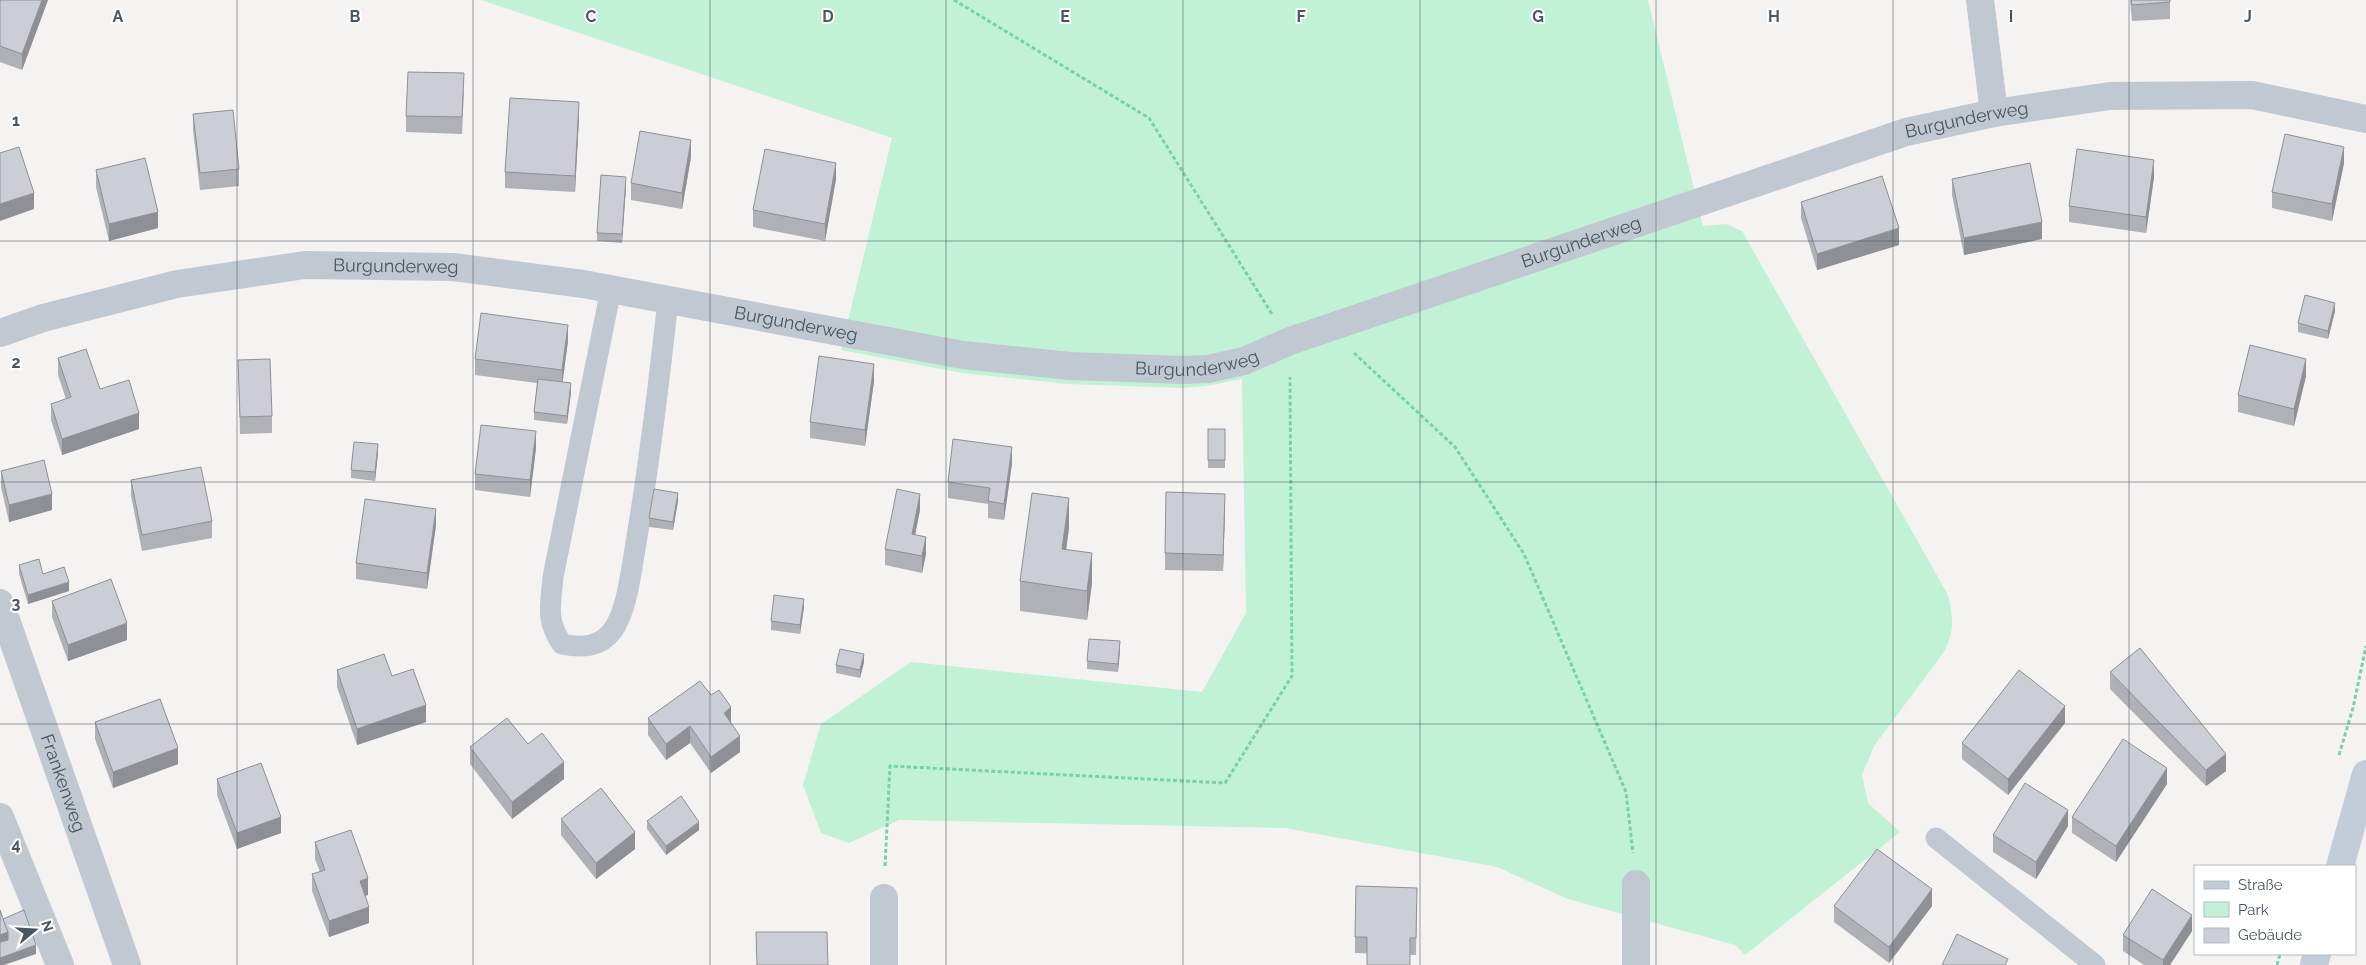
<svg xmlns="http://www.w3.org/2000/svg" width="2366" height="965" viewBox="0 0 2366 965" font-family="Raleway,sans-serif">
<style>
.green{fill:#c1f2d6}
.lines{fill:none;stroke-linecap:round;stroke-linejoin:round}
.path{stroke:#77d2a8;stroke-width:3;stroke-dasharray:4 2.5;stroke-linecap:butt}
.service{stroke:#c0c9d2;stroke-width:21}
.minor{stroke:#c0c9d2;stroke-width:28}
.secondary{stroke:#c3cdd9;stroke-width:28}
.wall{fill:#afb1b7}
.shaded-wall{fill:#8f9095}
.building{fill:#ccced5;stroke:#8f9095}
.grid{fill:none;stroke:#495561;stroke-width:1;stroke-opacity:0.55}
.labels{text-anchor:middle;stroke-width:4;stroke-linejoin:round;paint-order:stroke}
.street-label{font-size:18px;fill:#495561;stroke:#fff}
.grid-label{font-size:16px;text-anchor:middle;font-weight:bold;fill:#495561;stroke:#fff;stroke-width:4;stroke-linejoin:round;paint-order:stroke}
</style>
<rect width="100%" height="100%" fill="#f5f2f2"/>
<path class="green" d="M481,0H1648L1703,226L1726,224L1742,231L1948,595C1953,618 1955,630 1944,652L1874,746L1862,775L1868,803L1900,832L1745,955L1735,945L1568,899L1497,867L1285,828L899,820L849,843L821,833L803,785L821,724L911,662L1202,692L1246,613L1242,379L1206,386L1182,388L1068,384L962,373L841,350L892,138Z"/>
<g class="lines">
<g class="path">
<path d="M954,0L1149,118L1272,314"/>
<path d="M1354,353L1455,447L1524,554L1626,792L1633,853"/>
<path d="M2339,755L2353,708L2366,646"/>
<path d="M885,866L890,766L1225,783L1292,676L1290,377"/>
<path d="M2277,965L2280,954"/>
</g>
<g class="service">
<path d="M611,289L553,577C551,605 545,619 562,644C581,648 600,648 613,630C627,610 631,572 635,549C649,466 659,383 668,300"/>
<path d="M1936,838L2095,965"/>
</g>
<g class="minor">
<path d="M1980,0L1994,113"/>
<path id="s1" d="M0,333L43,318L177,284L305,265L453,267L583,284L963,355L1070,366L1184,370L1208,369L1244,361L1290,341L1906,132L1994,113L2110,96L2252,95L2366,119"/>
<path id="s2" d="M0,603L127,965"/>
<path d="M0,817L60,965"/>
<path d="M884,898V965"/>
<path d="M1636,965V884"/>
</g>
<g class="secondary">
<path d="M2340,866L2366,774"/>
<path d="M2314,965L2317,954"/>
</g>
</g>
<g class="wall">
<path d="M0,0H48L22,70L0,62Z"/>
<path d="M2130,0H2170V19L2132,21Z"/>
<path d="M464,90L462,134L406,132V116Z"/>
<path d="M193,114L239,169V186L200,190L193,130Z"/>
<path d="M579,118L575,192L505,188V172Z"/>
<path d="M691,157L682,209L631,200V183Z"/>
<path d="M2344,163L2332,221L2272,208V192Z"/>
<path d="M96,170L158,228L109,241L96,187Z"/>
<path d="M2154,177L2146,233L2069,222V206Z"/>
<path d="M836,179L825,241L753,227V210Z"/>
<path d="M1952,179L2042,239L1964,255L1952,195Z"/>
<path d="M626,186L622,243L597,241V233Z"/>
<path d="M1801,202L1899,245L1817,270L1801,218Z"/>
<path d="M2335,311L2328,339L2298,332V323Z"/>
<path d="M568,341L562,382L571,392L567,424L534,420V412L537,383L475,375V359Z"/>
<path d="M58,358L100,389L139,429L62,455L51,420V404L66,399L58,375Z"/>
<path d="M238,360L272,416V433L240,434Z"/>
<path d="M2306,376L2294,426L2238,412V395Z"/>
<path d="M874,381L865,446L810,438V422Z"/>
<rect x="1208" y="429" width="17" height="39"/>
<path d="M536,448L530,497L475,490V474Z"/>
<path d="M378,453L375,481L351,478V470Z"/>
<path d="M1012,463L1004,520L988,518V504L948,498V482Z"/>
<path d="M1,471L52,510L9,522L1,487Z"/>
<path d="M131,480L212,521V538L142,551L131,496Z"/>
<path d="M678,501L673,530L649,527V518Z"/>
<path d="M920,510L915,535L926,554L922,573L885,565V549Z"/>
<path d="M1225,510L1223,571L1165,570V553Z"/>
<path d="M436,525L427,589L356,579V563Z"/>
<path d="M1069,528L1066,550L1092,583L1087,620L1020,611V581Z"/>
<path d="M19,565L43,574L69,591L28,604L19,574Z"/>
<path d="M52,601L127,640L68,661L52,617Z"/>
<path d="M804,607L800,634L771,630V621Z"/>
<path d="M1120,650L1118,672L1087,669V661Z"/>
<path d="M864,662L860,678L836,673V665Z"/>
<path d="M337,670L392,676L426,722L357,745L337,687Z"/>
<path d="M2110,672L2226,771L2206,786L2110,689Z"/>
<path d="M648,718L731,724L740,752L711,773L690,743L666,760L648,735Z"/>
<path d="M95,722L178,764L113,788L95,739Z"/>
<path d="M2065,723L2008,795L1962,759V743Z"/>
<path d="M528,744L564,779L512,819L470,764V747Z"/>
<path d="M217,779L281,833L237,849L217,795Z"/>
<path d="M2167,784L2116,862L2072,833V817Z"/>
<path d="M561,819L635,849L596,879L561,835Z"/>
<path d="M647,821L699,830L666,855L647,829Z"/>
<path d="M2068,826L2036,879L1993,852V835Z"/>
<path d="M315,842L368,895L365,896L369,923L329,937L312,891V874L320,872L315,859Z"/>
<path d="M1417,904L1416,955L1355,953V937Z"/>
<path d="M1834,906H1932L1889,963L1834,922Z"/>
<path d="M2192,931L2170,965H2144L2123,951V935Z"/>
</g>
<g class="shaded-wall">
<path d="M42,0H48L22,70V54Z"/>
<path d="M579,102V118L575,192V176Z"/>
<path d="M691,140V157L682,209V193Z"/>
<path d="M2344,147V163L2332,221V204Z"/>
<path d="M2154,160V177L2146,233V217Z"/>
<path d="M836,163V179L825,241V224Z"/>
<path d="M626,177V186L622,243V234Z"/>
<path d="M34,193V209L0,221V204Z"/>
<path d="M158,212V228L109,241V224Z"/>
<path d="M2042,222V239L1964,255V238Z"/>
<path d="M1899,228V245L1817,270V254Z"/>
<path d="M2335,303V311L2328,339V331Z"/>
<path d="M568,325V341L562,387V370Z"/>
<path d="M2306,359V376L2294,426V409Z"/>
<path d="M874,364V381L865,446V430Z"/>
<path d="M571,383V392L567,424V416Z"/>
<path d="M139,413V429L62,455V439Z"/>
<path d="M536,431V448L530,497V480Z"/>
<path d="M378,444V453L375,481V472Z"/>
<path d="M1012,447V463L1004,520V504Z"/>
<path d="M678,493V501L673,530V522Z"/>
<path d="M52,494V510L9,522V505Z"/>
<path d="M920,494V510L912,550V534Z"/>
<path d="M1225,494V510L1223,571V555Z"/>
<path d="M1069,498V528L1062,579V549Z"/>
<path d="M436,509V525L427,589V573Z"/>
<path d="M926,537V554L922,573V556Z"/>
<path d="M1092,553V583L1087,620V591Z"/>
<path d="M69,582V591L28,604V595Z"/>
<path d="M804,599V607L800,634V625Z"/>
<path d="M127,623V640L68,661V645Z"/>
<path d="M1120,641V650L1118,672V664Z"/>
<path d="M864,654V662L860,678V670Z"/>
<path d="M426,705V722L357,745V729Z"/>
<path d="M2065,706V723L2008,795V779Z"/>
<path d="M731,707V724L724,713Z"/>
<path d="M690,726V743L666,760V744Z"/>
<path d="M740,736V752L711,773V757Z"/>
<path d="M178,748V764L113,788V772Z"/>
<path d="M2226,754V771L2206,786V770Z"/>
<path d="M564,762V779L512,819V802Z"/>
<path d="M2167,768V784L2116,862V846Z"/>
<path d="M2068,810V826L2036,879V862Z"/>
<path d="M281,817V833L237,849V833Z"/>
<path d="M699,822V830L666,855V846Z"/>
<path d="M635,832V849L596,879V863Z"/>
<path d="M368,878V895L360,898V881Z"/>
<path d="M1932,889V906L1889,963V947Z"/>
<path d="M369,907V923L329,937V921Z"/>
<path d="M2192,915V931L2170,965H2163V960Z"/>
<path d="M8,932V948L0,951V935Z"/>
<path d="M36,945V954L4,965H0V958Z"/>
</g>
<g class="building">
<path d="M0,0H42L22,54L0,46Z"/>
<path d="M2131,0H2170V2L2132,5Z"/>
<path d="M408,72L464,73L462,117L406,116Z"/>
<path d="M510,98L579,102L575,176L505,172Z"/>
<path d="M233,110L239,169L200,173L193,114Z"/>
<path d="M640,131L691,140L682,193L631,183Z"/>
<path d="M2285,134L2344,147L2332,204L2272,192Z"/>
<path d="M19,147L34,193L0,204V153Z"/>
<path d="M765,149L836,163L825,224L753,210Z"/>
<path d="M2077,149L2154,160L2146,217L2069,206Z"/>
<path d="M145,158L158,212L109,224L96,170Z"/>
<path d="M2030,163L2042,222L1964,238L1952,179Z"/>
<path d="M601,175L626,177L622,234L597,233Z"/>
<path d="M1882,176L1899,228L1817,254L1801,202Z"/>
<path d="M2305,295L2335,303L2328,331L2298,323Z"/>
<path d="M481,313L568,325L562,370L475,359Z"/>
<path d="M2250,345L2306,359L2294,409L2238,395Z"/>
<path d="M86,349L100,389L129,380L139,413L62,439L51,404L71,397L58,358Z"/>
<path d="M819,356L874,364L865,430L810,422Z"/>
<path d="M270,359L272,416L240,417L238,360Z"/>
<path d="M538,379L571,383L567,416L534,412Z"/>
<path d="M481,425L536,431L530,480L475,474Z"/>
<rect x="1208" y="429" width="17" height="31"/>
<path d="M953,439L1012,447L1004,504L988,501L990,488L948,482Z"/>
<path d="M354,442L378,444L375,472L351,470Z"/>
<path d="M44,460L52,494L9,505L1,471Z"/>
<path d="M201,467L212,521L142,535L131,480Z"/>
<path d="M654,489L678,493L673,522L649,518Z"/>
<path d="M897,489L920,494L912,534L926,537L922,556L885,549Z"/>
<path d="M1166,492L1225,494L1223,555L1165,553Z"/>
<path d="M1032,493L1069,498L1062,549L1092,553L1087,591L1020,581Z"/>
<path d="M365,499L436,509L427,573L356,563Z"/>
<path d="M39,559L43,574L64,567L69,582L28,595L19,565Z"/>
<path d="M111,579L127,623L68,645L52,601Z"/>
<path d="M774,595L804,599L800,625L771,621Z"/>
<path d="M1089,639L1120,641L1118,664L1087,661Z"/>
<path d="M2140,648L2226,754L2206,770L2110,672Z"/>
<path d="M840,649L864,654L860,670L836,665Z"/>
<path d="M384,654L392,676L413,669L426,705L357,729L337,670Z"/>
<path d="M2019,670L2065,706L2008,779L1962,743Z"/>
<path d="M700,681L711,695L719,690L731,707L724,713L740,736L711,757L690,726L666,744L648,718Z"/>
<path d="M160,699L178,748L113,772L95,722Z"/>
<path d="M507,718L528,744L542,733L564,762L512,802L470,747Z"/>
<path d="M2123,739L2167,768L2116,846L2072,817Z"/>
<path d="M261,763L281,817L237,833L217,779Z"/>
<path d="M2025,783L2068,810L2036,862L1993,835Z"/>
<path d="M601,788L635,832L596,863L561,819Z"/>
<path d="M681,796L699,822L666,846L647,821Z"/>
<path d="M351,830L368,878L360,881L369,907L329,921L312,874L325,870L315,842Z"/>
<path d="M1877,849L1932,889L1889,947L1834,906Z"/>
<path d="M1356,886L1417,888L1416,938H1410V965H1367V937H1355Z"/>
<path d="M2152,889L2192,915L2163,960L2123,935Z"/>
<path d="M0,910L8,932L0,935Z"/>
<path d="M24,910L36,945L0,958V942L8,940V932L3,919Z"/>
<path d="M756,932H827L828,965H757Z"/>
<path d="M1957,934L2008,959L2005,965H1942Z"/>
</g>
<path class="grid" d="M237,0V965M473,0V965M710,0V965M946,0V965M1183,0V965M1420,0V965M1656,0V965M1893,0V965M2129,0V965M0,241H2366M0,482H2366M0,724H2366"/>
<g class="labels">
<g class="street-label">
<text dy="6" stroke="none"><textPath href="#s1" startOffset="2024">Burgunderweg</textPath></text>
<text dy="6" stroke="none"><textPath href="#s1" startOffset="1619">Burgunderweg</textPath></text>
<text dy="6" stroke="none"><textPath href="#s1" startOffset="404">Burgunderweg</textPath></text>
<text dy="6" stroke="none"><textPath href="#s1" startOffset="809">Burgunderweg</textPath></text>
<text dy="6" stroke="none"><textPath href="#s1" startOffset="1214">Burgunderweg</textPath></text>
<text dy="6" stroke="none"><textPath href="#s2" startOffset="191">Frankenweg</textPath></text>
</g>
</g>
<g class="grid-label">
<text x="118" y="22">A</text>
<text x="355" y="22">B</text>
<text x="591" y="22">C</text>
<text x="828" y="22">D</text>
<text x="1065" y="22">E</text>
<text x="1301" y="22">F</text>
<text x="1538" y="22">G</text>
<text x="1774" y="22">H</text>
<text x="2011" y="22">I</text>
<text x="2248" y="22">J</text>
<text x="16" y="126">1</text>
<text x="16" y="368">2</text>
<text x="16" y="609">3</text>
<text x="16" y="850">4</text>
</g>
<rect x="2194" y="865" width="162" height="90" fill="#ffffff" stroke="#b6bbc0"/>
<rect x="2204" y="881" width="25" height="8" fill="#c3cdd9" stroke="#b6bbc0"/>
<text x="2238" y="890" font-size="15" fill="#495561">Straße</text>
<rect x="2204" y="902" width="25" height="15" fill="#c1f2d6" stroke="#b6bbc0"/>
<text x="2238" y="915" font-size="15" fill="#495561">Park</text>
<rect x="2204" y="928" width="25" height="15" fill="#ccced5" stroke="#b6bbc0"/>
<text x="2238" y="940" font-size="15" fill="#495561">Gebäude</text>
<g transform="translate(35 930) rotate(72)" stroke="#ffffff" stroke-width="4" paint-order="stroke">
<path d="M0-4L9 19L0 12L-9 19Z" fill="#495561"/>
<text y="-8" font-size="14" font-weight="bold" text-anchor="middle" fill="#495561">N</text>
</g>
</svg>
